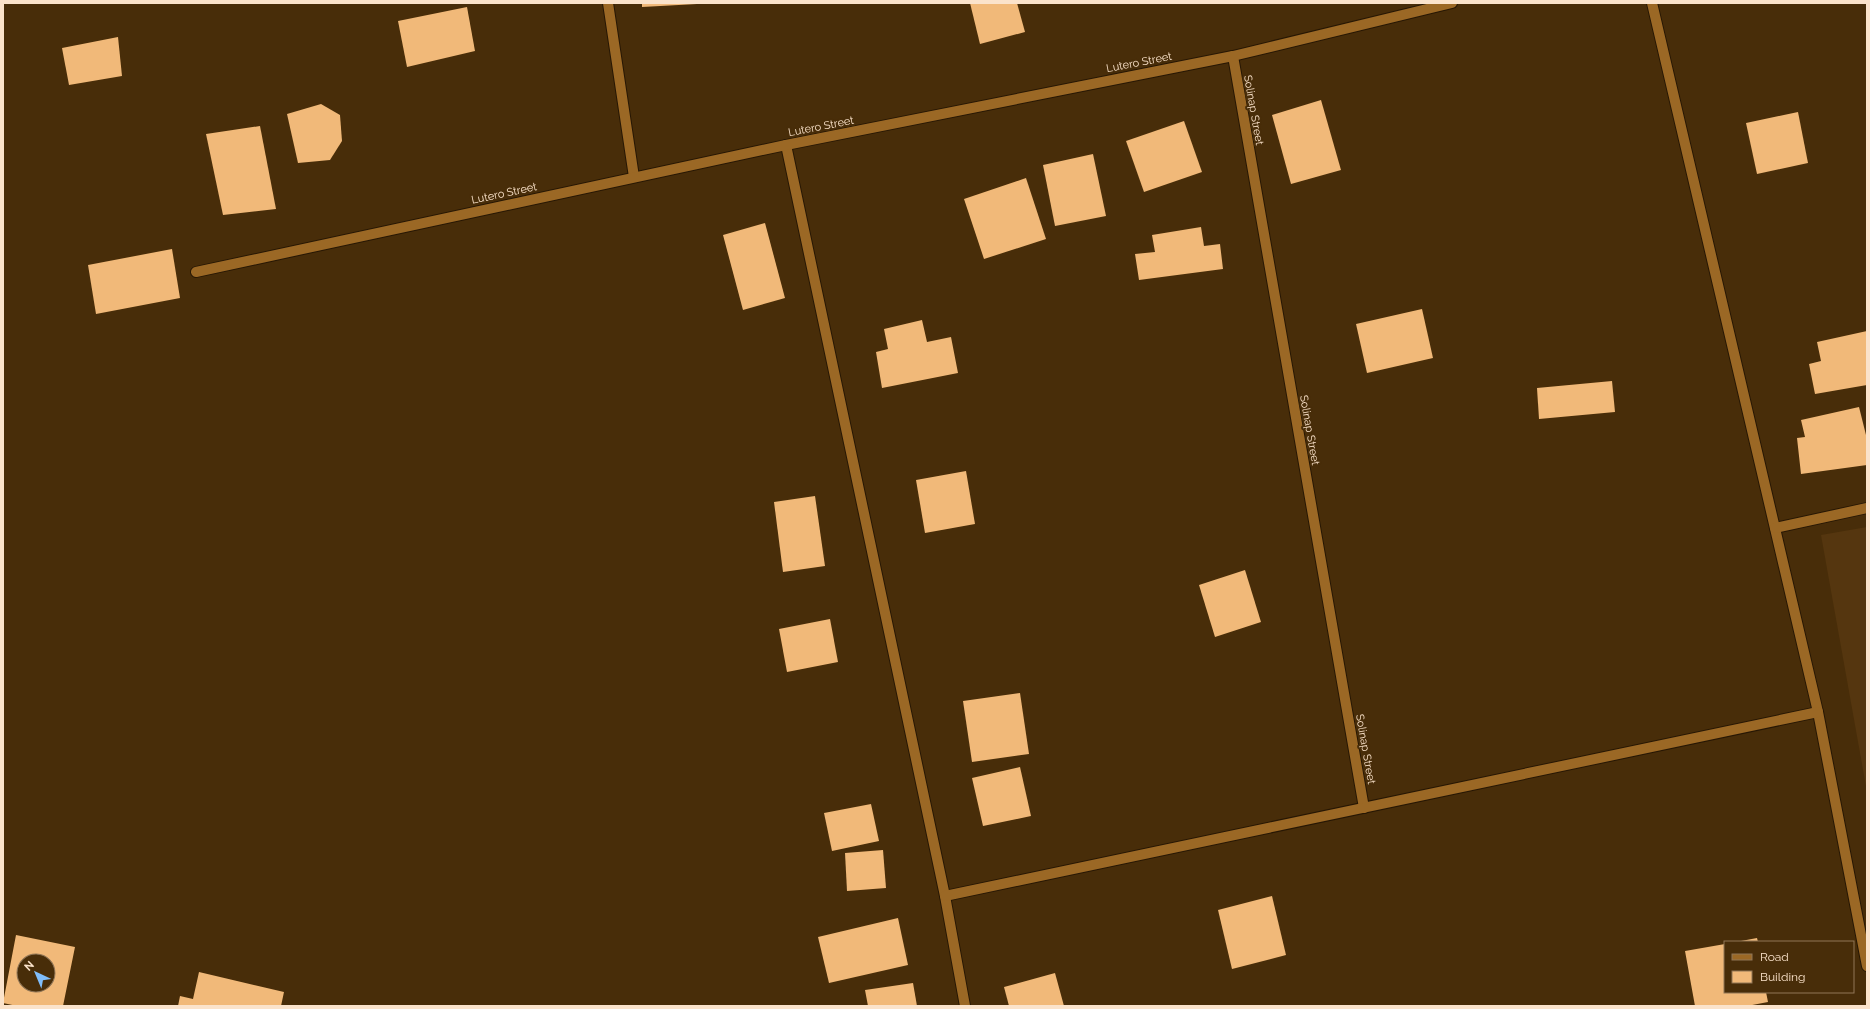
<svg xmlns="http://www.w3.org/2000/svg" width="1870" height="1009" viewBox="0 0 1870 1009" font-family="Raleway,sans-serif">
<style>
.built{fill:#55360f}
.building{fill:#f1b979;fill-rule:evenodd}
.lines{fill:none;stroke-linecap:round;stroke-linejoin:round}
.minor-casing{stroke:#271704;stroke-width:12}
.minor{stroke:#9b6825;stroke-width:10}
.labels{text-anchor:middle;stroke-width:4;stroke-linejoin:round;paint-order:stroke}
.street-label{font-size:11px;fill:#fbe3cb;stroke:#482d09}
</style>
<rect width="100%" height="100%" fill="#482d09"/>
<path class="built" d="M1867,527V792L1821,535Z"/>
<g class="building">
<path d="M642,3H697V4L642,7Z"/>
<path d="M970,3H1017L1025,32L980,44Z"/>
<path d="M467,7L475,51L407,67L398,21Z"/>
<path d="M118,37L122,76L69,85L62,48Z"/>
<path d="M1321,100L1341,170L1291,184L1272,115Z"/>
<path d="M321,104L340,115L342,141L330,160L298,163L287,114Z"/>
<path d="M1798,112L1808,163L1757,174L1746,123Z"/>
<path d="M1184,121L1202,172L1144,192L1126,141Z"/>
<path d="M260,126L276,209L223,215L206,134Z"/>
<path d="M1093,154L1106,216L1055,226L1043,165Z"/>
<path d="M1026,178L1046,239L984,259L964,199Z"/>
<path d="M765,223L785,298L743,310L723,235Z"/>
<path d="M1201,227L1204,246L1220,244L1223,269L1139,280L1135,254L1155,252L1152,235Z"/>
<path d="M172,249L180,298L96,314L88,265Z"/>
<path d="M1422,309L1433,358L1367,373L1356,324Z"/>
<path d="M922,320L927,342L951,337L958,373L882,388L876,352L888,349L884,329Z"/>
<path d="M1867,331V385L1815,394L1809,364L1821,361L1817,342Z"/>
<path d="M1612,381L1615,412L1539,419L1537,388Z"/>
<path d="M1859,407L1867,439V465L1801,474L1797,438L1805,437L1801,420Z"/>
<path d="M966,471L975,524L925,533L916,480Z"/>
<path d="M815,496L825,566L783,572L774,502Z"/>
<path d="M1245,570L1261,622L1215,637L1199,585Z"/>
<path d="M830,619L838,662L787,672L779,629Z"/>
<path d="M1020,693L1029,754L972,762L963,701Z"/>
<path d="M1020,767L1031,816L983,826L972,778Z"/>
<path d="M871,804L879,841L832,851L824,813Z"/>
<path d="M883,850L886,888L847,891L845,853Z"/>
<path d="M1272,896L1286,955L1232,969L1218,910Z"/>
<path d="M898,918L908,965L829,983L818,937Z"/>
<path d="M16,935L75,947L63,1006H17L3,1003ZM24,961H48V985H24Z"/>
<path d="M1757,938L1758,942H1741V941Z"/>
<path d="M1725,944V992H1766L1768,1002L1747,1006H1695L1685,951Z"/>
<path d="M199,972L284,992L281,1006H178L180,996L193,999Z"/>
<path d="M1055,973L1064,1006H1009L1004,987Z"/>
<path d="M913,983L917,1006H868L865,990Z"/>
</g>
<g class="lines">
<defs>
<g id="minor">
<path d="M608,3L634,177"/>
<path d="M1652,3L1818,712L1867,966"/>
<path d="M1233,56L1364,808"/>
<path d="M786,145L945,896L965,1006"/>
<path d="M196,272L786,145L1233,56L1452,3"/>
<path d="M1775,528L1867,508"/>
<path d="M945,896L1818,712"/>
</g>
</defs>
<use href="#minor" class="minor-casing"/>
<use href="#minor" class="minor"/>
</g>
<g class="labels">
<g class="street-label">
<text transform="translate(1139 62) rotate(-11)" y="4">Lutero Street</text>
<text transform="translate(1254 110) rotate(80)" y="4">Solinap Street</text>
<text transform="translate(821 126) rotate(-11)" y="4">Lutero Street</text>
<text transform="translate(504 193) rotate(-12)" y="4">Lutero Street</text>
<text transform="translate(1310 430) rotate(80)" y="4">Solinap Street</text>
<text transform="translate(1366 749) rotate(80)" y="4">Solinap Street</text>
</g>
</g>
<rect width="1870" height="1009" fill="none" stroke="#fbe3cb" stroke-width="8"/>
<rect x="1724" y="941" width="130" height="52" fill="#482d09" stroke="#907657"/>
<rect x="1732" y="954" width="20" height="6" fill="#9b6825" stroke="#907657"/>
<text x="1760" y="961" font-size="12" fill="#fbe3cb">Road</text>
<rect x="1732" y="971" width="20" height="12" fill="#f1b979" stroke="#907657"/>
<text x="1760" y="981" font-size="12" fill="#fbe3cb">Building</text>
<g transform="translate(36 973) rotate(316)"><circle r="19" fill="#482d09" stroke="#907657"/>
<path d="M0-3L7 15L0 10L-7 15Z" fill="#80bdfa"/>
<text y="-6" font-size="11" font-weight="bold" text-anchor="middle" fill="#fbe3cb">N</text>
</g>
</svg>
